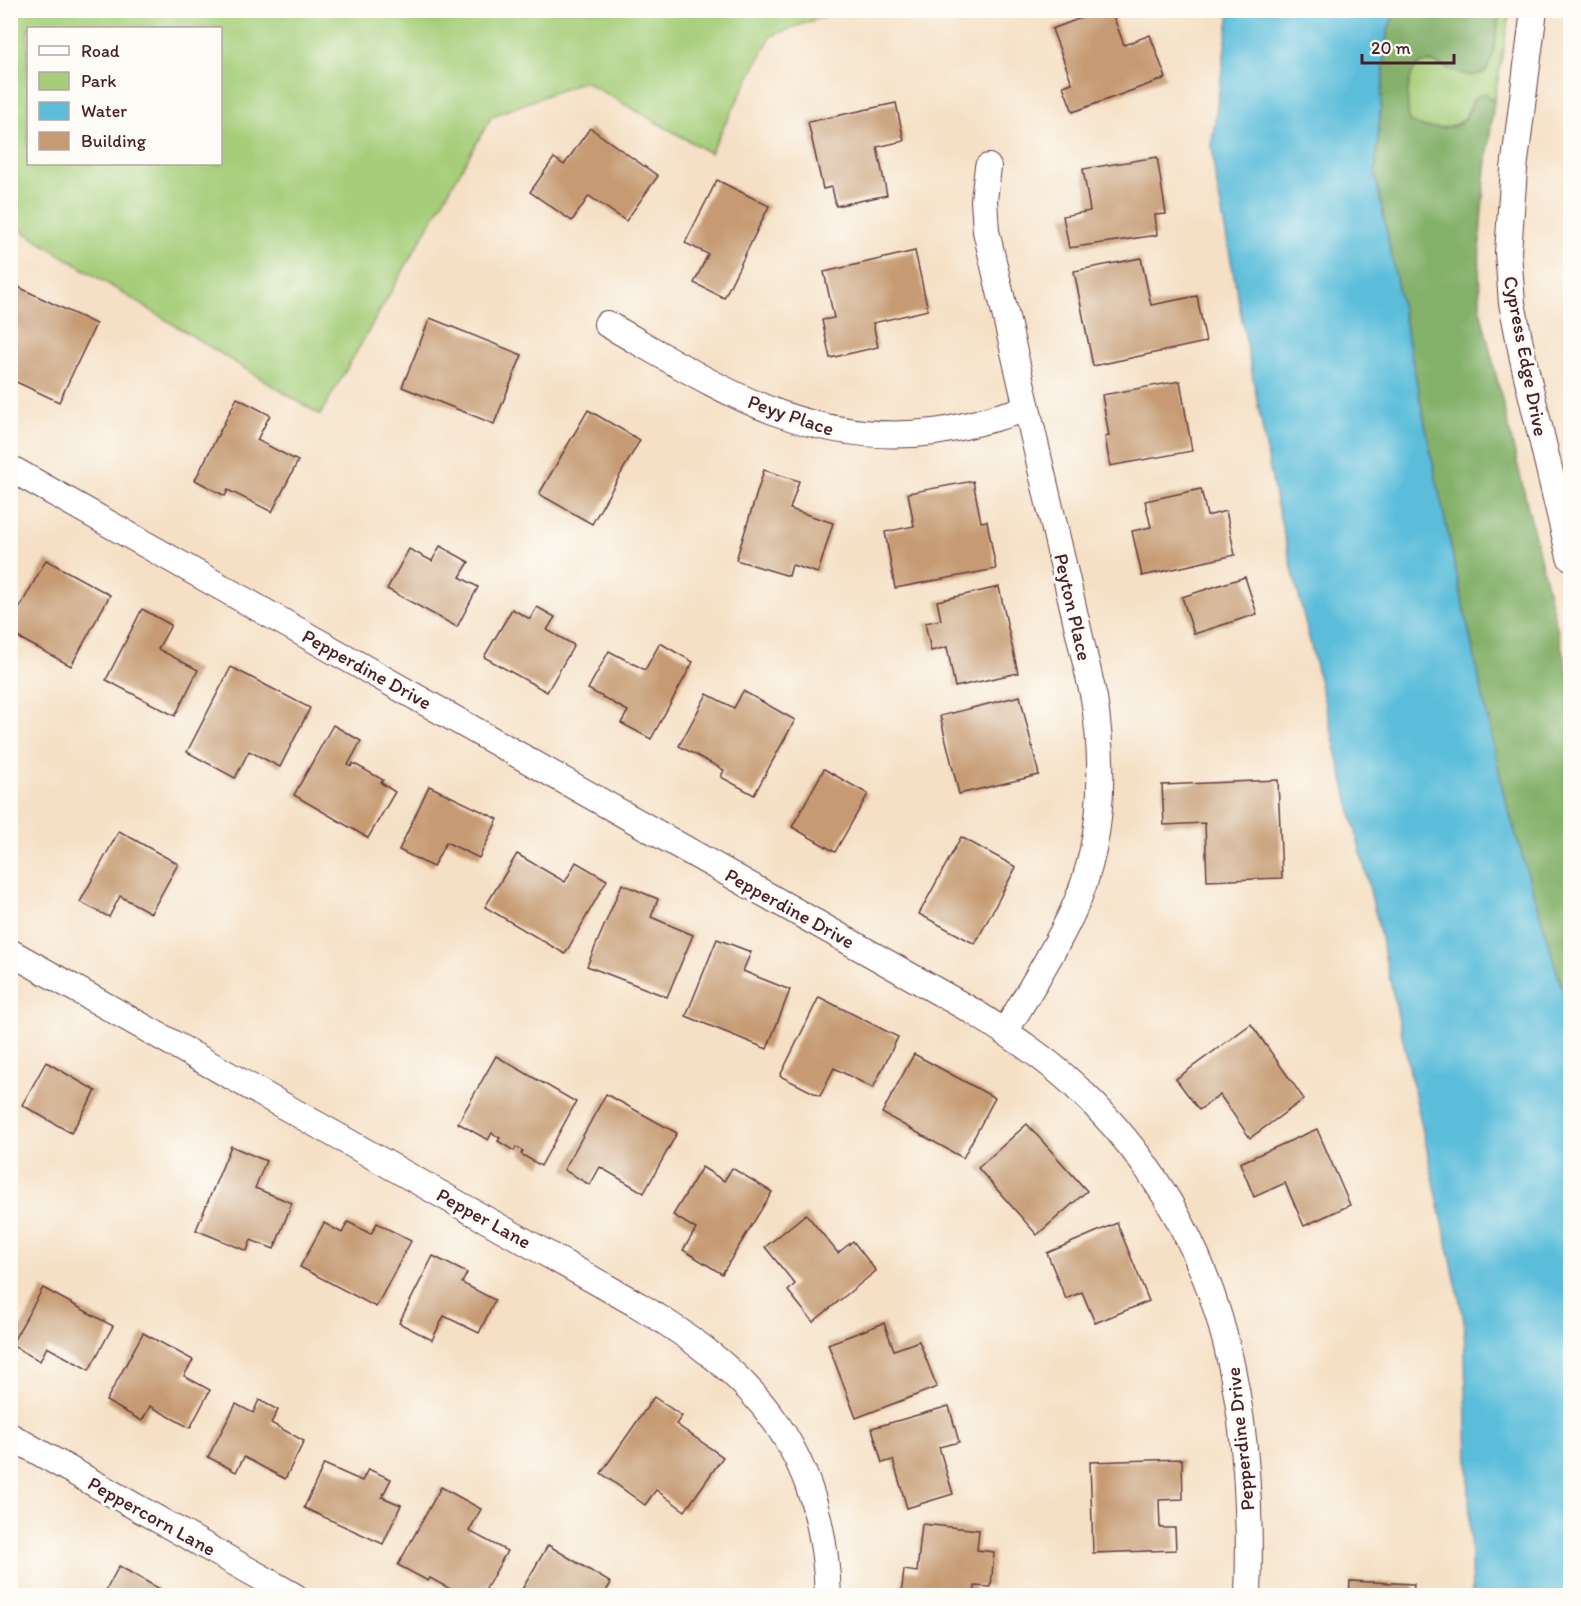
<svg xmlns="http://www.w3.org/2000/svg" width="1581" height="1606" viewBox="0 0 1581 1606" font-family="Itim,sans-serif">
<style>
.green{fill:#a6ce7a;stroke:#787652;stroke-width:1.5;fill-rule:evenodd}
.forest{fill:#84b16a;stroke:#67684a;stroke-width:1.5}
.water{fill:#5cbdda;stroke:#536e82;stroke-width:1.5}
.building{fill:#c69b73}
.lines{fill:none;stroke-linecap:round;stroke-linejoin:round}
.minor-casing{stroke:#643c42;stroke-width:28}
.minor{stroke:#fff;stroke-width:26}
.labels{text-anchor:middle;stroke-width:6;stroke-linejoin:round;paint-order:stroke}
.street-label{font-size:20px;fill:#4a1f2b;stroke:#fdfcf7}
</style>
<rect width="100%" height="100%" fill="#fdfcf7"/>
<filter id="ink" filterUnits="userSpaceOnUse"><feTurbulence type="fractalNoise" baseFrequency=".0167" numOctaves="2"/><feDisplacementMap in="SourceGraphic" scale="12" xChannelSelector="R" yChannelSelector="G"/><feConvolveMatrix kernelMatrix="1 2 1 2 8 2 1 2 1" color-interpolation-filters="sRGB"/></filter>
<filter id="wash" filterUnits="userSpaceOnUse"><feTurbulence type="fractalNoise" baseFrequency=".008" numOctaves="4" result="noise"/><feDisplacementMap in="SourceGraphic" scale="24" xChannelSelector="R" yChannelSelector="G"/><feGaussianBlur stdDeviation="1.35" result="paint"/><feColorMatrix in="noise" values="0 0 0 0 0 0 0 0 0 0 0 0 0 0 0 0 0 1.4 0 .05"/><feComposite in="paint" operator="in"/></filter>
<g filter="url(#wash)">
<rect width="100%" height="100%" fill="#f5e0c5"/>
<g class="green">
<path d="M10,11L11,10L837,11L771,36L710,153L584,81L492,116L320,415L11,224ZM28,28H220V164H28Z"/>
<path d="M1500,11H1510L1494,101L1485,94L1467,110L1466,117C1453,130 1425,132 1409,121C1406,100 1404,52 1438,64C1456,70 1465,81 1485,72L1493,55Z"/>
</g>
<path class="forest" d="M1396,11H1500L1493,55L1485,72C1465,81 1456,70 1438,64C1404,52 1406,100 1409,121C1421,129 1455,132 1465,119C1469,113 1471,103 1475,97L1485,93L1494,101C1486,172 1475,242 1481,313L1570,682V1015L1504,795L1433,464L1375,174L1387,32Z"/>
<path class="water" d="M1230,11H1396L1387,32L1375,174L1433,464L1504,795L1570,1015V1595H1472L1464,1320L1376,915L1276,501L1215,175L1212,143Z"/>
<g id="blocks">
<g class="building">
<path d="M1102,10H1111L1124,45L1150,35L1166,78L1073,112L1063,86L1072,83L1052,29Z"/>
<path d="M896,103L904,141L877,147L887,195L836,206L832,187L823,189L808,122Z"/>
<path d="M590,128L658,176L626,221L589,196L572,221L530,192L554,158L564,165Z"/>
<path d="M1157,157L1166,214L1155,215L1157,235L1069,248L1063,216L1090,211L1083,169Z"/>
<path d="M717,180L769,206L724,298L694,283L708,254L685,243Z"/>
<path d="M915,251L928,310L873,323L878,347L830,358L822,320L834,318L824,272Z"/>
<path d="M1141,258L1151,305L1197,296L1206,342L1093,366L1074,271Z"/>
<path d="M14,285L96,324L59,402L10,379V293Z"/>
<path d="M430,318L522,355L494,424L402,387Z"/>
<path d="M1180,381L1192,451L1110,466L1105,437L1109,436L1102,395Z"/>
<path d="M237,398L270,415L257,440L298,461L272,512L228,490L225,496L195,480Z"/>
<path d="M588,410L640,440L592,524L539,494Z"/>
<path d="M764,470L799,481L790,509L833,523L818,573L792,565L789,576L736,560Z"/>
<path d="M973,481L981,522L987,521L996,569L895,588L885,532L914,526L908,493Z"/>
<path d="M1201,489L1207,516L1226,511L1235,555L1142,576L1132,531L1151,527L1145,501Z"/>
<path d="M440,546L469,562L460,577L478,587L457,627L387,589L409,549L432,561Z"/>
<path d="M46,560L110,595L71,666L10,633V625Z"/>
<path d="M1245,577L1257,614L1194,634L1182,597Z"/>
<path d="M999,587L1018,673L955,687L947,647L931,651L925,623L941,620L937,601Z"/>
<path d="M537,607L555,617L547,630L574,645L547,692L484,657L512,609L530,619Z"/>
<path d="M142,609L171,625L158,649L198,670L175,716L106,680Z"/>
<path d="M660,643L693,662L651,739L621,723L628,711L588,689L609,651L645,670Z"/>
<path d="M231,667L310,708L280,767L249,751L235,778L187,752Z"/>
<path d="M743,691L795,720L754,795L721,777L724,770L679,746L707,694L734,708Z"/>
<path d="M1020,696L1039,775L959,794L940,716Z"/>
<path d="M333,725L361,741L348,765L351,767L353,763L383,780L381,783L395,792L368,838L294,795Z"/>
<path d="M824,769L868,794L835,852L792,827Z"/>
<path d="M1278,780L1282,878L1207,881L1205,823L1164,825L1162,785Z"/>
<path d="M429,786L498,819L479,858L446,842L433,867L399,850Z"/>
<path d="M119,831L178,864L151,913L120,896L109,917L80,902Z"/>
<path d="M961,837L1016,867L975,944L919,914Z"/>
<path d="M517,854L565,882L576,862L607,880L565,954L485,907Z"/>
<path d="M622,884L658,899L651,917L693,935L667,997L587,966Z"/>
<path d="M717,939L751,952L743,971L790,990L767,1049L686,1016Z"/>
<path d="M819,997L898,1037L873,1088L834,1068L820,1096L780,1076Z"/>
<path d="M1251,1024L1304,1099L1250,1138L1220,1095L1199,1110L1176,1079Z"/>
<path d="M914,1054L995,1098L963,1158L882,1113Z"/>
<path d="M496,1056L576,1102L541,1166L521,1154L523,1151L516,1147L514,1151L498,1141L500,1138L492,1133L488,1140L458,1123Z"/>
<path d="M46,1062L96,1091L71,1133L22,1105Z"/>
<path d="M606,1094L677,1133L644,1193L600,1167L590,1185L564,1170Z"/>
<path d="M1027,1124L1087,1191L1037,1235L978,1168Z"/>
<path d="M1317,1129L1350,1205L1304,1226L1285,1183L1254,1197L1240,1163Z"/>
<path d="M231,1146L266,1161L255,1188L292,1203L274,1249L251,1240L247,1251L196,1230Z"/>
<path d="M702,1167L724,1181L732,1168L772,1192L722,1274L683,1250L696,1229L673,1215Z"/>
<path d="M806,1214L838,1253L853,1241L876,1271L813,1322L788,1291L795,1284L765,1247Z"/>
<path d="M348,1222L371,1234L377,1223L411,1241L376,1307L300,1267L324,1223L342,1233Z"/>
<path d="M1117,1223L1149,1301L1095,1323L1082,1292L1066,1299L1047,1253Z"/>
<path d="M433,1256L467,1273L462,1283L495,1300L479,1333L444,1316L432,1340L399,1323Z"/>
<path d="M43,1288L113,1326L89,1370L47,1347L40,1361L11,1345Z"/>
<path d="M884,1323L894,1350L919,1341L937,1387L856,1418L828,1344Z"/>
<path d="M143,1333L193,1360L184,1376L210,1390L190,1428L150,1406L142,1421L106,1401Z"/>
<path d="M654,1397L682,1416L676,1424L723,1457L685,1511L656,1490L645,1505L601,1473Z"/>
<path d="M259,1400L278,1410L271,1423L304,1441L285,1479L244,1457L236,1472L208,1457L236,1404L253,1413Z"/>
<path d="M949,1406L959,1442L939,1447L953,1494L907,1508L893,1460L882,1463L872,1428Z"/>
<path d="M1182,1459L1183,1499L1159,1500L1160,1528H1175L1176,1550L1093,1553L1090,1462Z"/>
<path d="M324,1464L362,1481L368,1469L391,1479L382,1497L401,1505L383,1544L304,1508Z"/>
<path d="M441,1487L481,1509L469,1531L507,1551L482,1596H463L430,1578L428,1581L398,1565Z"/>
<path d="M922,1524L979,1530L977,1550L994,1552L991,1587L975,1586L974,1596H901L904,1570L917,1572Z"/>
<path d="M548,1545L611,1583L603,1596H518Z"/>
<path d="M119,1566L172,1596H103Z"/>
<path d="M1350,1581L1414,1584L1413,1596H1349Z"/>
</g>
</g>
</g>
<g filter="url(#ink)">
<use href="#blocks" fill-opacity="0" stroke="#643c42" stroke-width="1.5"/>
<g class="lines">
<defs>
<g id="minor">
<path d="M1534,10L1514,169L1508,252L1512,303L1523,359L1570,557"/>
<path d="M988,167L984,200L986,231L1094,698C1105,769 1104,845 1072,913C1053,954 1028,993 1005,1032"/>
<path d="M607,324C715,385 804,448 934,432C965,428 996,417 1027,409"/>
<path d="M10,468L974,1012C1008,1034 1043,1056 1073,1084C1223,1222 1255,1400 1248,1596"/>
<path d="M10,952L638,1305C758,1376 823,1451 828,1596"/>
<path d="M10,1436L294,1596"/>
</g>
</defs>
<use href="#minor" class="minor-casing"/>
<use href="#minor" class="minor"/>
</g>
</g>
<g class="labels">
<g class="street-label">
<text transform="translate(1526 356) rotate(79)" y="7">Cypress Edge Drive</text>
<text transform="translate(791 415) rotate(19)" y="7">Peyy Place</text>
<text transform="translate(1073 607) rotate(77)" y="7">Peyton Place</text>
<text transform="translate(367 669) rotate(29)" y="7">Pepperdine Drive</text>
<text transform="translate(790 908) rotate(29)" y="7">Pepperdine Drive</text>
<text transform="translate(484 1218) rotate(29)" y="7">Pepper Lane</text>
<text transform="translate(1240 1439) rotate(-96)" y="7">Pepperdine Drive</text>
<text transform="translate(152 1516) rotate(29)" y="7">Peppercorn Lane</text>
</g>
</g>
<rect width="1581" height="1606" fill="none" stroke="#fdfcf7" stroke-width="36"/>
<rect x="27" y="27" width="195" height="138" fill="#fdfcf7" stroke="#b5a4a5" stroke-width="1.5"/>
<rect x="39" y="46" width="30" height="9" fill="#ffffff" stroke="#b5a4a5" stroke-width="1.5"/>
<text x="81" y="57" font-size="18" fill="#4a1f2b">Road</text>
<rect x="39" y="72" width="30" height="18" fill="#a6ce7a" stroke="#b5a4a5" stroke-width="1.5"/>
<text x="81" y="87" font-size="18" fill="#4a1f2b">Park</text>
<rect x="39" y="102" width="30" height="18" fill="#5cbdda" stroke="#b5a4a5" stroke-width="1.5"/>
<text x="81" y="117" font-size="18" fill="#4a1f2b">Water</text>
<rect x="39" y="132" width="30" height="18" fill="#c69b73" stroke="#b5a4a5" stroke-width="1.5"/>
<text x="81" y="147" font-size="18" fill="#4a1f2b">Building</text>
<path d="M1362 54v9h92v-9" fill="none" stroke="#4a1f2b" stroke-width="3"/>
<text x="1371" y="54" font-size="18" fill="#4a1f2b" stroke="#fdfcf7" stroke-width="4.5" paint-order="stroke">20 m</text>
</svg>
